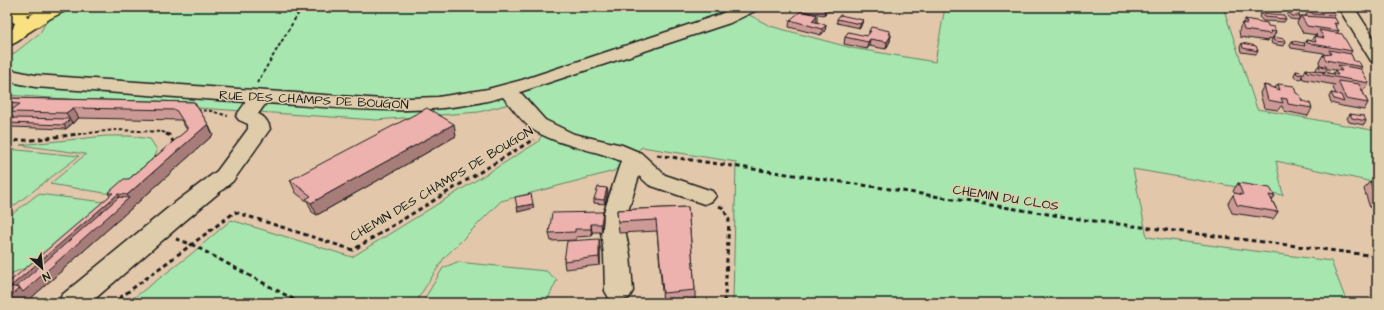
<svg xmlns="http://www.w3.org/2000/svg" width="1384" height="310" viewBox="0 0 1384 310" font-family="'Architects Daughter',sans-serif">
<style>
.green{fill:#a7e6ae;stroke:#628165}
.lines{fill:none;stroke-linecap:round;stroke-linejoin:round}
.minor-casing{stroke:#1c1c1c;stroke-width:3}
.major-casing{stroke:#1c1c1c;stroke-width:3}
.highway-casing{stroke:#1c1c1c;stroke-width:3}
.path-far1{stroke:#1c1c1c;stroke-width:2;stroke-dasharray:3.5 2.5;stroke-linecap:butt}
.path{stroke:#1c1c1c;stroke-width:3;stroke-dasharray:4.5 3.5;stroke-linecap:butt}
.minor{fill:#dfccaa;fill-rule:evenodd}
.major{fill:#f9e181;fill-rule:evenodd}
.highway{fill:#f9e181;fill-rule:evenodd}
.wall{fill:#cd9996;stroke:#1c1c1c}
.shaded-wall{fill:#a77d7a;stroke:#1c1c1c}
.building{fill:#eeb2ae;stroke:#1c1c1c}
.labels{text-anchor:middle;stroke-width:3;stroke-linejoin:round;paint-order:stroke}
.street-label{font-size:13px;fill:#1c1c1c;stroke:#dfccaa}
</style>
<rect width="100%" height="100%" fill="#e2c7ab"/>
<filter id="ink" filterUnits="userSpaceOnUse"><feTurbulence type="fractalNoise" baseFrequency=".025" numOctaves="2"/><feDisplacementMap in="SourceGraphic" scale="8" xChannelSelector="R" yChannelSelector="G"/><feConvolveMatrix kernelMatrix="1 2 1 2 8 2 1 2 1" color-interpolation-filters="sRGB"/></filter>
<g filter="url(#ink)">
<g class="green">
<path d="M7,7H745L740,10L770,26L852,48L935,62L945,7H1223L1257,109L1377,131V183L1276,161L1283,195L1133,169L1147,237L1331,261L1347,303H733L736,162L642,147L614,171L501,201L444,258L415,303H127L190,255L231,220L352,257L538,142L548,124L534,109L528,99L479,112L376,120L7,95V56L12,55L40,33L46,22L36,11Z"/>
<path d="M106,136H130L150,139L157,150L155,157L111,194L50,184L86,154L20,145Z"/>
<path d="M7,149L79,156L7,211Z"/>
<path d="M38,194L104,202L28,267L7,275V218Z"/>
<path d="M457,262L546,271L557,280L546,303H422L443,268Z"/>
</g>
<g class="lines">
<defs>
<g id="minor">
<path d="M737,7H759L757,10L730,23L520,92L545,120L574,134L622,145L641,153L665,175L712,191L716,196L712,201L704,204L649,185L639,176L624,224L630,255L633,291L629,298L619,301L609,298L605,291L604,255L600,224L621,161C591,148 560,147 532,129C522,122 511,106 503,97C425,119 345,108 266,103L258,114C264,116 269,122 270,129L233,181L186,220L90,303H58L62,295L168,208L217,171L248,129V124L239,120L236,116L246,102L35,87L7,81V69L35,75L383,99L438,97L488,89L522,80L718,15Z"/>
<path d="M1338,7H1354L1377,43V62L1371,61Z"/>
</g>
<path id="major" d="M7,10L25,14L33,23C29,35 18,43 7,46V33L13,28L15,23L7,20Z"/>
<path id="highway" d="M17,7H69L67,10L51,18L29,32L23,33L17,32L14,28L17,24L34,13L7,19V9Z"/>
</defs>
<use href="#minor" class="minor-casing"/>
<use href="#major" class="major-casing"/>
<use href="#highway" class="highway-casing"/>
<g class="path-far1">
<path d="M257,83L302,7"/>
<path d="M197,110L211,111L228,116"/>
<path d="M72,135L115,130L163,132L168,135"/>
</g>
<g class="path">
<path d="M166,134L169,135L174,143"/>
<path d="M7,141L32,140L78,134"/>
<path d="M657,155L890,189L1086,220L1377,256"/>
<path d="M719,206L723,208L729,220L725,297L723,303"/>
<path d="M176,239L191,244L293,299L295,303"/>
<path d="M113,303L235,212L353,250L534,139"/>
</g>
<use href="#minor" class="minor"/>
<use href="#major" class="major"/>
<use href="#highway" class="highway"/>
</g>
<g class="wall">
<path d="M801,7H834L831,11L828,10L824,15L801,11Z"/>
<path d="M1306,7H1330L1335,15L1333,18L1338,24L1336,27L1339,31L1337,33L1352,51L1350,54L1354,61L1362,67L1360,69L1369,83L1364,90H1362L1368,103L1364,110L1342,106L1331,103L1329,97L1331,93L1336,94L1333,88L1335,85L1303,79L1302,76L1301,79L1295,78L1294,75L1296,71L1303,75L1306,69L1333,74L1335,70L1327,69L1325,72L1317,71L1316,69L1319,65H1320L1319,62L1323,55H1324V53L1291,48L1290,45L1292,41L1304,44L1306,40L1311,41L1314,36H1316L1317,35L1303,33L1297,23L1301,16H1306V15L1308,10Z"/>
<path d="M1289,12L1300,16L1298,20L1290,19L1287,16Z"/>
<path d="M1261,13L1286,19L1284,22L1263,21L1259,17Z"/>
<path d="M837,19L863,20L862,23L860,28L837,23Z"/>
<path d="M1245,19L1268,26L1276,32L1272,39L1269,38L1268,41L1240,37L1239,30L1242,23H1243Z"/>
<path d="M790,20L817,22H816L826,25L825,31L821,35L789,27Z"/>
<path d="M869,31H890V34L891,35L890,41L886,49L869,46L867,49L844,44L845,37L867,36L869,34Z"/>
<path d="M1273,37L1285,42L1283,46L1272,44L1271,41Z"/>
<path d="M1242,43L1258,51L1256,54L1241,52L1240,47Z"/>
<path d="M1278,84L1296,93L1302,101L1312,108L1308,116L1284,111L1282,106H1281L1278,110L1264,108L1260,93L1264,85L1275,88Z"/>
<path d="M7,98L194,102L208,124L213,135L29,300L30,301L7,303L110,196L108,193L129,179L187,130L181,120L79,118L66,129L10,127L7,123L14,118L12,116H7Z"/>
<path d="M1350,114L1366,121L1364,125L1349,122L1347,118Z"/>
<path d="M1377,121V129L1375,124Z"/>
<path d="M456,136L317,215L312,212L308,202L296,193L290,180Z"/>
<path d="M1370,181L1377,183V210L1370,208L1364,189Z"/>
<path d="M1238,183L1275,196L1272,200L1278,212L1273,219L1232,213L1228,203L1233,195L1235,194L1233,191Z"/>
<path d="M608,192L605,204L594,203V199Z"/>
<path d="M688,207L695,290V299L697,303H663L657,231L619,233L617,210Z"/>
<path d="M603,212V220L602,232H592V236L576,237V240L551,241L549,233Z"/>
<path d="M600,247V265L565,269L564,261Z"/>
</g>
<g class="shaded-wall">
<path d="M825,7H828V10L824,15L825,8Z"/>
<path d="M831,7H834L831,11Z"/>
<path d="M817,15V22L813,26L812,21Z"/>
<path d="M863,20L862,23L860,28V24Z"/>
<path d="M826,25L825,31L821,35L822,29Z"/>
<path d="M891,35L890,41L886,49L887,42Z"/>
<path d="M870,39L869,46L867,49L868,42Z"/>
<path d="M73,108L79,118L72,123L66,113Z"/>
<path d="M70,119L72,123L66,129L64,125Z"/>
<path d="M208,124L213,135L29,300L30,301L28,303H7L8,288L118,194L123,203L129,198L127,195Z"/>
<path d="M454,124L456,136L317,215L311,203Z"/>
<path d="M607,188L608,192L605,204L604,200Z"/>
<path d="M533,204L534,208L518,212L517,207Z"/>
<path d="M603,212V220L602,232L601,224Z"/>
<path d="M591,224L592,232V236L591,229Z"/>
<path d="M599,239L600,247V265L599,257Z"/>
</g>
<g class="building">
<path d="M1314,7H1330L1335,15L1313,14L1309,8L1315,9Z"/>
<path d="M801,11L817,15L812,21L826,25L822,29L790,20Z"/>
<path d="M1289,12L1297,13L1300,16H1292Z"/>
<path d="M1261,13L1283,15L1286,19L1264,17Z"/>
<path d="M840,15L863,20L860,24L837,19Z"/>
<path d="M1301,16L1335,18L1338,24L1334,23L1339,31L1307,26Z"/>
<path d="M1245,19L1267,23L1268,26L1274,27L1276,32L1270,31L1271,34L1244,30L1242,23L1247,24Z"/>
<path d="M871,27L890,31L889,34L891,35L887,42L870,39L868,42L845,37L848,32L867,36L871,31H869Z"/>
<path d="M1319,30L1342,34L1352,51L1307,43L1306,40L1316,42L1314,36L1324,38Z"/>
<path d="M1273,37L1284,39L1285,42L1274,41Z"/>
<path d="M1292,41L1304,43L1305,46L1293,44Z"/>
<path d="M1242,43L1256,46L1258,51L1243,48Z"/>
<path d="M1329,50L1351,54L1354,61L1359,62L1362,67L1326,60L1323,55L1331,54Z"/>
<path d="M1319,65L1326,66L1327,68L1319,67Z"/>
<path d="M1338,65L1361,69L1369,83L1307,72L1306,69L1338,75L1335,70L1342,71Z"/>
<path d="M1296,71L1301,72L1303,75L1297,74Z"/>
<path d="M1338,81L1359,84L1368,103L1346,99Z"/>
<path d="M1278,84L1294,86L1296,93L1300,95L1302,101L1310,103L1312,108L1288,104L1287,99L1281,98L1283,103L1268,100L1264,85L1280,90Z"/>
<path d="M1331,93L1341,95L1344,102L1334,99Z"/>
<path d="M7,98L194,102L208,124L127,195L118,194L10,287L7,286V284L113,193H108L124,179H129L188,129L176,110L73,108L66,113L9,112L20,104L7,103Z"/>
<path d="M427,108L454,124L311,203L306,199L311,196L290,180Z"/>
<path d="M7,109H13L9,112H7Z"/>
<path d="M1350,114L1364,116L1366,121L1352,118Z"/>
<path d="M14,118L70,119L64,125L7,123Z"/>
<path d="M1370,181L1377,183V200H1376Z"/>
<path d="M1238,183L1270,188L1275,196L1269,195L1278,212L1237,205L1233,195L1235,193L1243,195Z"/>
<path d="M598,187L607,188L604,200L594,199Z"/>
<path d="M531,194L533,204L517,207L515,197Z"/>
<path d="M119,197L129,198L23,292L20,288H15Z"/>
<path d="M688,207L695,290L663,293L656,220L618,222L617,210Z"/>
<path d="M603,212L601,224H591V229H575V232L549,233L552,213Z"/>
<path d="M599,239V257L564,261L567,241Z"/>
<path d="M7,286L20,288L7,299Z"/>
<path d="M696,299L697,303H677V301Z"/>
</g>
</g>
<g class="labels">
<g class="street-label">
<text transform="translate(314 99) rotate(3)" y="5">RUE DES CHAMPS DE BOUGON</text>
<text transform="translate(441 183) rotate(-31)" y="5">CHEMIN DES CHAMPS DE BOUGON</text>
<text transform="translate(1006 197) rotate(9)" y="5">CHEMIN DU CLOS</text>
</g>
</g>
<rect width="1384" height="310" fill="none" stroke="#dfccaa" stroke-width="24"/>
<rect x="12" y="12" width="1360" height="286" fill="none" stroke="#1c1c1c" stroke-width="1.5" filter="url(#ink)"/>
<g transform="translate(42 268) rotate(153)" stroke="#dfccaa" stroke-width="3" paint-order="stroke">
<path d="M0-3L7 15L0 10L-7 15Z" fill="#1c1c1c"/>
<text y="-6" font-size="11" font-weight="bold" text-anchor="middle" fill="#1c1c1c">N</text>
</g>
</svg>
